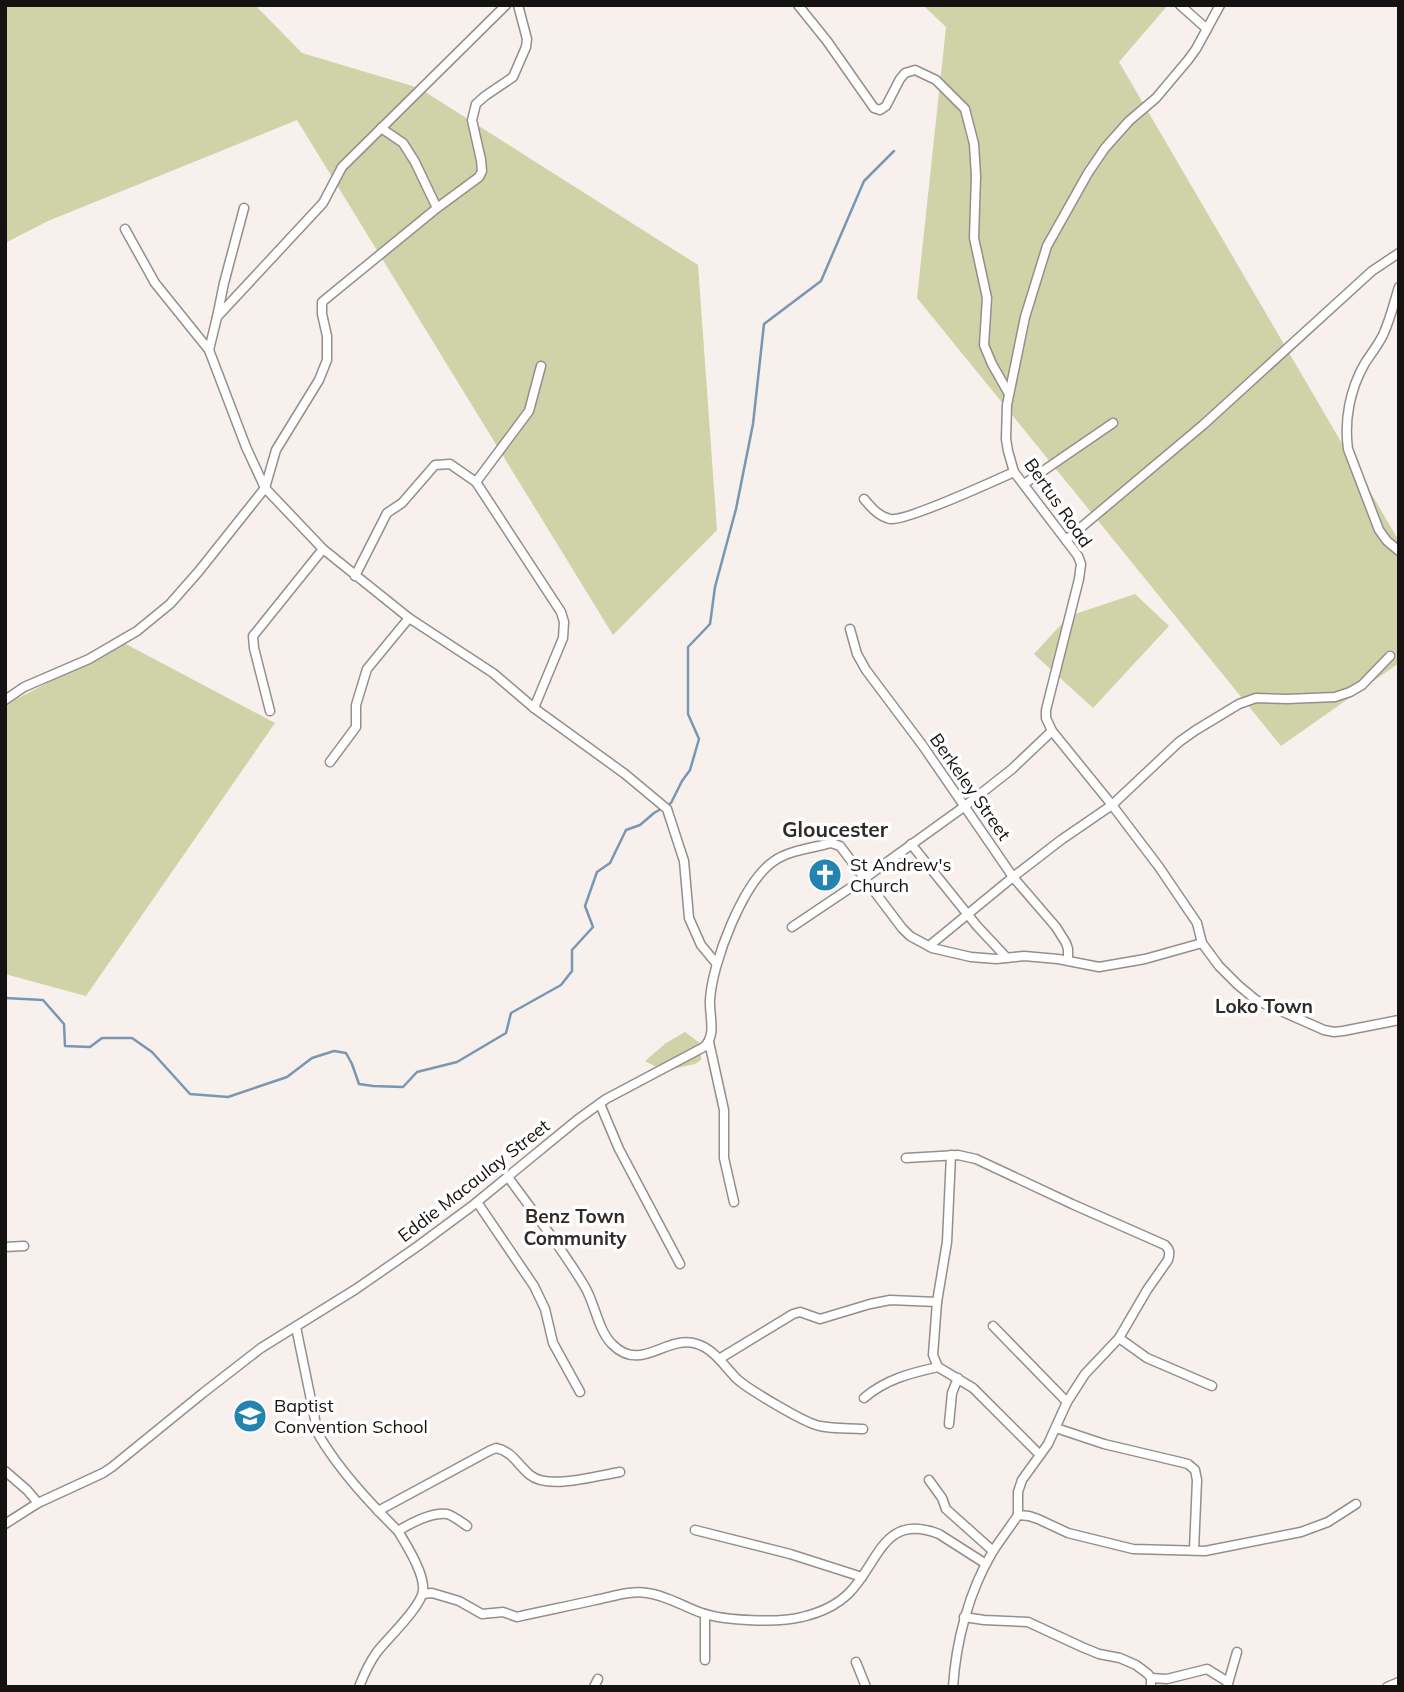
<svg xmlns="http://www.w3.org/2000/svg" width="1404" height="1692" viewBox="0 0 1404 1692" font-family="Mulish,sans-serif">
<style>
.green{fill:#d0d3a7}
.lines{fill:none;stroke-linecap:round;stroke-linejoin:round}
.stream{stroke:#7996b3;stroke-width:2.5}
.minor-casing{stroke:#958e8b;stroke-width:11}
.minor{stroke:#fff;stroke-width:8}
.labels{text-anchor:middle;stroke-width:7;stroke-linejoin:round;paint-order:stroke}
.street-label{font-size:18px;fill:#151311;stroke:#fff}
.poi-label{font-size:18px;fill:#151311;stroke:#fff;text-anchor:start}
.neighbourhood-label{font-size:19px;font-weight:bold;fill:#302b29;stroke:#fff}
.quarter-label{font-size:21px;font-weight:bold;fill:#302b29;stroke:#fff}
</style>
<rect width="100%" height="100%" fill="#f7f0ed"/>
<g class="green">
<path d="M5,5H255L302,53L419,88L698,265L717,530L613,635L297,120L48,221L5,243Z"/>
<path d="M923,5H1168L1119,62L1399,541V663L1281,746L917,298L946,27Z"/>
<path d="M1135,594L1169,626L1093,708L1034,654L1069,616Z"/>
<path d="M124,643L275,723L86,996L5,974V705Z"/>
<path d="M685,1032L701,1044V1060L695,1064L664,1071L645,1061L666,1043Z"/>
</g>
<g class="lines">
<path class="stream" d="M5,998L43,1000L64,1024L65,1046L90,1047L102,1038H132L152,1052L190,1094L228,1097L287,1077L312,1058L334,1051L346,1053L352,1064L359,1084L373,1086L403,1087L417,1072L457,1062L506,1033L511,1013L561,985L572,971V950L593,927L585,906L597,872L610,863L626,830L640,825L654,813L671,803L682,781L690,770L699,739L688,714V647L710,624L715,587L736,509L753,424L764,324L821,281L864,181L894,151"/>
<defs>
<g id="minor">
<path d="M506,5L342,167L323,203L217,317L209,350L246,447L265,488L323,549L409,618L493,673L534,708L625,774L667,809L684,861L689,918L701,945L716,963"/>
<path d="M798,5L827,41L874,108L880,110L886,106L900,79L905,73L915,70L936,80L965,109L974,144L976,176L974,238L987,298L984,345L992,364L1009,394"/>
<path d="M1180,5L1207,29"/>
<path d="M1220,5L1196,49L1188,60L1156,98L1129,121L1105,148L1088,173L1047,246L1025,317L1007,405L1006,439L1008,451L1014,472L1078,556L1081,564L1079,579L1046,710V718L1052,731L1112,805L1159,867L1197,923L1202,943L1219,966L1238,985L1256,1000L1324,1030L1334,1032L1343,1031L1399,1020"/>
<path d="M381,128L403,143L415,162L437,208"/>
<path d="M125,229L155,283L209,350"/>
<path d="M1399,287C1394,303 1390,320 1383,335C1378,345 1371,354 1365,363C1350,389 1344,420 1348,449L1379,530L1387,541L1399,551"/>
<path d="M217,317L224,283L244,208"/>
<path d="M476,482L529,411L541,366"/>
<path d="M1024,484L1113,423"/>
<path d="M864,499C872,508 878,516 890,519C905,522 994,481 1014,472"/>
<path d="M1066,540L1203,425L1372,271L1399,253"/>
<path d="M355,576L387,513L402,503L435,465L450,464L476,482L561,612L564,622L563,638L534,708"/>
<path d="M850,629L857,654L866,670L923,746L1013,877L1056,927L1066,943L1068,949V960"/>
<path d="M5,700L24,687L89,659L137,631L170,604L199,571L265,488L276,450L319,380L327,360V336L322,314V302L437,208L479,177L482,171L481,160L472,120L476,104L485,96L513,77L526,47L527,39L518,5"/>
<path d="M270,711L254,648L253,636L323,549"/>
<path d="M330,762L356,727V705L367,669L409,618"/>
<path d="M911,844L977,926L1007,958"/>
<path d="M792,927L865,878L965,806L1012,769L1052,731"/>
<path d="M929,946L1013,877L1061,840L1112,805L1179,742L1196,730L1239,704L1256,698L1287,699L1335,697L1350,692L1362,685L1390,656"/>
<path d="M709,1042L724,1110V1158L734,1202"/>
<path d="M600,1104L619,1149L680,1264"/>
<path d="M951,1155L947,1242L937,1302L933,1355L938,1367L973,1388L1040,1455"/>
<path d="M906,1158L958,1155L976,1159L1072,1204L1165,1245C1170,1250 1170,1253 1168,1260L1147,1290L1119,1338L1085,1374L1067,1402L1048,1444L1022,1480L1018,1492V1515"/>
<path d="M508,1177C534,1213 562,1248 585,1287C595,1304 598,1330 612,1344C641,1374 666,1334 697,1344C714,1349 725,1367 737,1379C748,1389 806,1424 820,1426C834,1429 849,1428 863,1429"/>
<path d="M477,1202L534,1286L545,1309L553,1343L580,1392"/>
<path d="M5,1247L24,1246"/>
<path d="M993,1326L1067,1402"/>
<path d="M296,1327L318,1434C339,1470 369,1502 398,1531C411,1523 431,1512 447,1514C454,1516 461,1522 467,1526"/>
<path d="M1119,1338L1147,1358L1212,1386"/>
<path d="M719,1359L793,1314L800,1312L820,1319L870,1304L890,1300L937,1302"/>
<path d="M864,1398C886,1379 911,1373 938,1367"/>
<path d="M949,1424L952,1393L958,1378"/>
<path d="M1056,1428L1104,1444L1180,1462L1188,1464L1195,1470L1197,1480L1194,1550"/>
<path d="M5,1471L27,1490L38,1503"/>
<path d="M929,1480L942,1498L946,1509L993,1551"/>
<path d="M378,1511L489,1451L496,1448C512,1451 518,1465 530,1475C548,1490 596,1476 620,1472"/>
<path d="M5,1524L38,1503L103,1473L112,1467L203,1393L261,1348L356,1289L418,1246L472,1206L577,1120L606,1099L704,1047C717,1035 709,1016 710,1000C712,963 743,882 774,861C790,850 813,848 831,843L840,846L902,928L910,936L932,948L971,957L996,959L1024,956L1058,959L1099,967L1145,959L1202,943"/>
<path d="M695,1530L790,1554L862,1577"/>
<path d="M423,1594L432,1593L459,1601L482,1614L503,1612L517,1617C543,1611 569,1606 595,1600C612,1597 630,1590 647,1593C666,1595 684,1607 702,1613C725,1621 779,1623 802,1617C819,1613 836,1606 849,1593C879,1563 883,1512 939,1534L986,1564"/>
<path d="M964,1617L984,1620L1028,1622L1082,1647L1099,1654L1120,1658L1136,1665L1148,1674L1151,1678V1687"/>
<path d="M705,1660V1614"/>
<path d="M856,1662L866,1687"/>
<path d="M1151,1678L1167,1679L1207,1669L1228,1682"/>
<path d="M359,1687C364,1674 369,1663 377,1652C387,1639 421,1607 423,1591C425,1574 407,1546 398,1531"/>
<path d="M594,1687L598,1679"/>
<path d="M953,1687C956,1641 969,1591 993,1551C1001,1539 1010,1527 1018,1515L1029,1516L1038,1519L1068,1533L1133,1549L1205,1551L1301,1532L1328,1522L1356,1504"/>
<path d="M1227,1687L1237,1652"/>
<path d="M1387,1687L1399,1682"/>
</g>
</defs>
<use href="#minor" class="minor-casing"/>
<use href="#minor" class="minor"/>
</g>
<defs>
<symbol id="church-disc" viewBox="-11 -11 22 22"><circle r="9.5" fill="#2484b0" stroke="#fff"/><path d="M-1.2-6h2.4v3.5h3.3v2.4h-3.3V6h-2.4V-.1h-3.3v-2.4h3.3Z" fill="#fff"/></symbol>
<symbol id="school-disc" viewBox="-11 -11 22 22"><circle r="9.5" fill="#2484b0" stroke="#fff"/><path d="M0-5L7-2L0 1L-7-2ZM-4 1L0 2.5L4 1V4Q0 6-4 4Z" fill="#fff"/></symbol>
</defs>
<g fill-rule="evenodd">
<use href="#church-disc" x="806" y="856" width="38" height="38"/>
<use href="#school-disc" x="231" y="1397" width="38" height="38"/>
</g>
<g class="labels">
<g class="street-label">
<text transform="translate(1058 503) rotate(55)" y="6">Bertus Road</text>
<text transform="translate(970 787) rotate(55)" y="6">Berkeley Street</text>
<text transform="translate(474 1181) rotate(-38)" y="6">Eddie Macaulay Street</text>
</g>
<g class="poi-label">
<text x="850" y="871">St Andrew's<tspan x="850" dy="21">Church</tspan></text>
<text x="274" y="1412">Baptist<tspan x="274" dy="21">Convention School</tspan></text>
</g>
<g class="neighbourhood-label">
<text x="1264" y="1013">Loko Town</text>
<text x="575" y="1223">Benz Town<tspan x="575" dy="22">Community</tspan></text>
</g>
<g class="quarter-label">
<text x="835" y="837">Gloucester</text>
</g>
</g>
<rect width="1404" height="1692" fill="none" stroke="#151311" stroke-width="14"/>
</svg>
